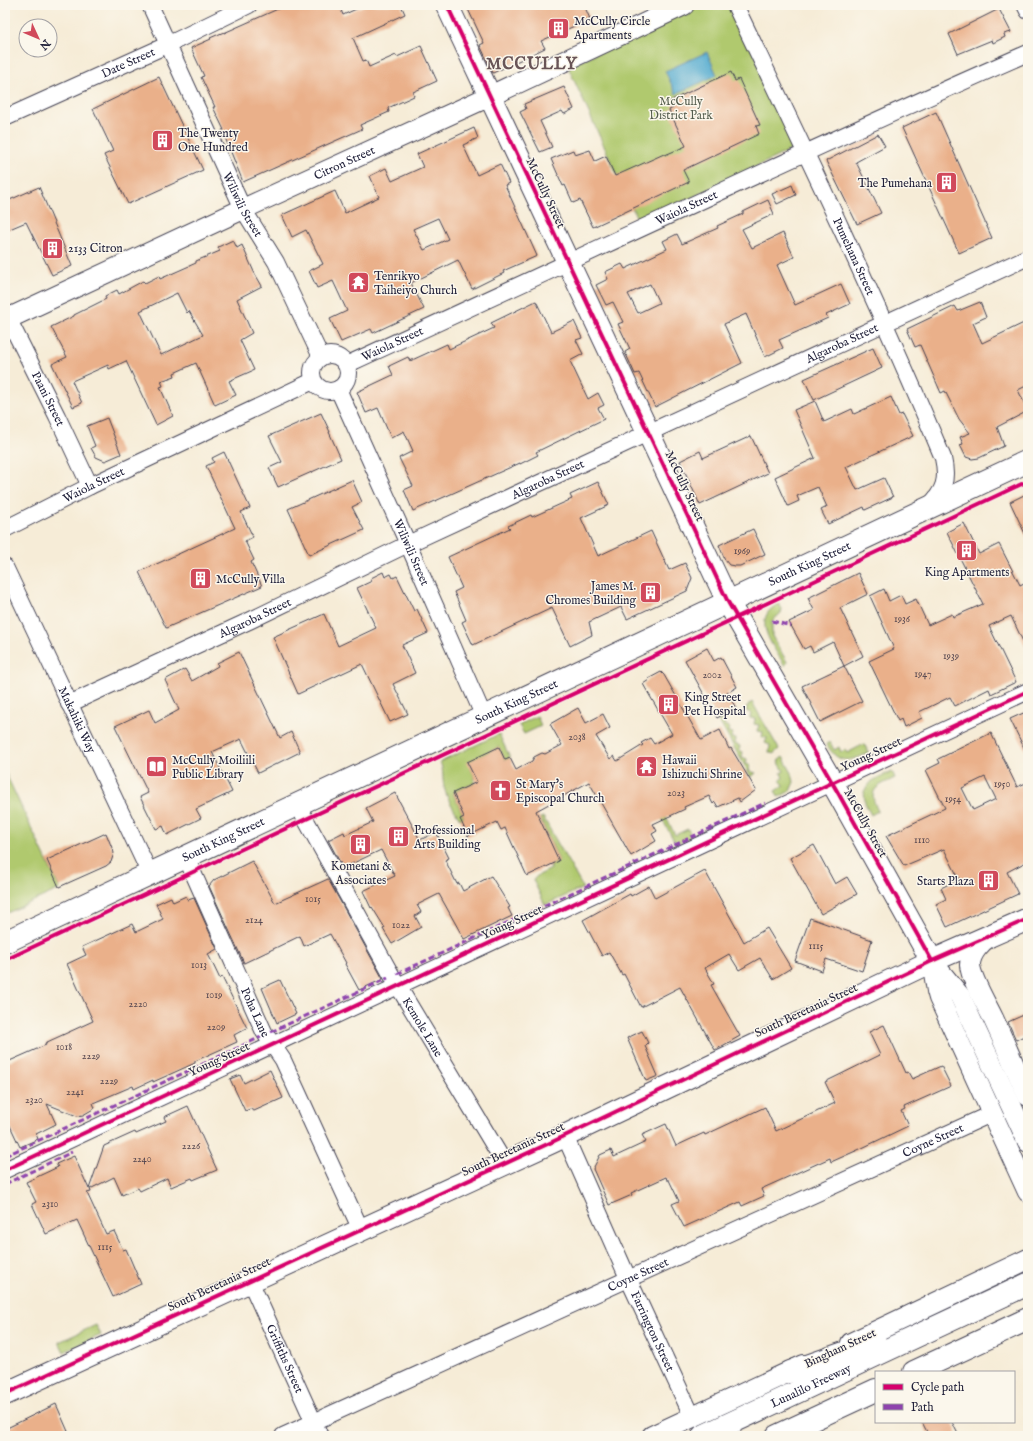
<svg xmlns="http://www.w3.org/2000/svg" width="1033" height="1441" viewBox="0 0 1033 1441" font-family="'IM FELL English',serif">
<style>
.green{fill:#b0c96e;stroke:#697654}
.water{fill:#53abd0;stroke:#3a6686}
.building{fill:#eab08a;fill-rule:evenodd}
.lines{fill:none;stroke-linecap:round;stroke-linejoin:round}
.minor-casing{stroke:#424052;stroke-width:18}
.tertiary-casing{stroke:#424052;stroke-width:22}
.secondary-casing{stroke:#424052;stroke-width:24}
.primary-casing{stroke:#424052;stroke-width:24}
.motorway-casing{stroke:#424052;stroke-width:24}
.minor{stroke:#fff;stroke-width:16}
.tertiary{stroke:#fff;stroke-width:20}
.secondary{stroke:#fff;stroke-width:22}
.primary{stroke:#fff;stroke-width:22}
.motorway{stroke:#fff;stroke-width:22}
.quiet{stroke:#8e44ad;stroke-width:3;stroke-dasharray:6 3;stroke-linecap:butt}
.cycleway-casing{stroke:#fbf7ec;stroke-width:6}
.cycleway{stroke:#d6006c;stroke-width:4}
.labels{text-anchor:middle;stroke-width:3;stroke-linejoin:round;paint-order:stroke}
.number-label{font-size:10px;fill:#54464f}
.poi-label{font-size:12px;fill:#22223b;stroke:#fbf7ec;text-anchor:start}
.street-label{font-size:12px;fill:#22223b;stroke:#fbf7ec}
.park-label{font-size:12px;fill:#545c4d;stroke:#fbf7ec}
.district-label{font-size:16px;font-weight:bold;letter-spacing:1px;fill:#685457;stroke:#fbf7ec}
</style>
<rect width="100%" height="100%" fill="#fbf7ec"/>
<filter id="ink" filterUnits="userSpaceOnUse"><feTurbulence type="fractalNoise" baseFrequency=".025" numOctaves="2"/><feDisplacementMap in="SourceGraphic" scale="8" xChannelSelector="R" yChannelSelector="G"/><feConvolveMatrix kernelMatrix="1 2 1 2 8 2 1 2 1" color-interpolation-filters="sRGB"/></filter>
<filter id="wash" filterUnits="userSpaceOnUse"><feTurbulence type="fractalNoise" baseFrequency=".012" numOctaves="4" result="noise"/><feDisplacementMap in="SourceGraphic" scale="16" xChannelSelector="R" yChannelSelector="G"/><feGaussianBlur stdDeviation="0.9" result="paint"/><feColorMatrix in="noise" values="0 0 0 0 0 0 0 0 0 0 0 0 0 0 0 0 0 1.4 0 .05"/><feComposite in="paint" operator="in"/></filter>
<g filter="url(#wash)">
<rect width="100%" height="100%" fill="#f6ecd7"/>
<g class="green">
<path d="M694,5H731L799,146L639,223L568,67Z"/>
<path d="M779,604L782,609L781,613L772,621V636L787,662L785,666C774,647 749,618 779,604Z"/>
<path d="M752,702L779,749L773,754L769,752L770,745L765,743L767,738L762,737L763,732L757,731L759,725L754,724L755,719L750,718L751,713L746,711L747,706Z"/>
<path d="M724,705L728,712L732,710L731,716L721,713L720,718L726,720L724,725L729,727L728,732L733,733L731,738L736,739L735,744L740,746L739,750L743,752L742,757L747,759L746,764L750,765L749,771L756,773L751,777L713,711Z"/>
<path d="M537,716L541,726L524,734L519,725Z"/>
<path d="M499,734L510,758L505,760L499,747L468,762L475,778L474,783L453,793L464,817L460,819C454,809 447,799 444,787C442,777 444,771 440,762Z"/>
<path d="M830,742L834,750L839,747L841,752L845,750L847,753L864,744L869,753C848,762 839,765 826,744Z"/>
<path d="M783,757L792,773L794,782L790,791L779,797L775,791L784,785L780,780L783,778L781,773L784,771L778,761Z"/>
<path d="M892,771L895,778C876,787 867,789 878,811L871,815L865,803L864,791L872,781Z"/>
<path d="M5,772L60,889L5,914Z"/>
<path d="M543,817L583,888L545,905L533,880L537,876L551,869L550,866L559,861L540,818Z"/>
<path d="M666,817L675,835L688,829L692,837L676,844L662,819Z"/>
<path d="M96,1325L101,1335L64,1352L59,1342Z"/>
</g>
<path class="water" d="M707,52L717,75L676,94L665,71Z"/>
<g id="blocks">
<g class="building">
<path d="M279,5H339L343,15L365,5H401L405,14L353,38L363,61L366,60L369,67L396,55L397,57L421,46L437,81L413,92L414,96L388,108L389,112L360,125L362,129L243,182L222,130H224L213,107H215L201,77L204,76L191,48L211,39L210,38L224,32V33L280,8Z"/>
<path d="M466,5H584L590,19L541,41L545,48L493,73L480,45L484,43Z"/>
<path d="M999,9L1011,32L1004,34L1005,37L993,43L992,40L958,54L949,34Z"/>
<path d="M731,72L735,81L739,79L760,125L756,126L759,134L683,170L689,182L593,227L580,200L573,203L565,185L563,186L551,159L573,150L575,155L590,150L595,161L606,156L615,176L664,154L665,155L686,146L669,110L673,108L670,101Z"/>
<path d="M159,77L203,170L128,204L104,155L113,151L93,109Z"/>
<path d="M564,87L574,109L564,114L562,111L540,121L552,147L540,152L520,112L526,109L524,104Z"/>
<path d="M936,112L992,238L959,253L902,128Z"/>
<path d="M474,128L478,138L463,145L477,175L500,164L509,183L505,185L537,256L503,271L504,273L472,289L458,260L411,283L424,309L373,333L371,329L341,342L330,319L347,311L333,281L317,288L309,271L323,264L306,230L292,237L282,215L335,191L345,213L379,197L370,176L386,168L392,181L423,167L417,154ZM438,218L448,239L424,250L413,229Z"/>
<path d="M878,134L885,146L856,162L881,213L857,224L826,161Z"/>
<path d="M792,185L796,195L777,204L772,194Z"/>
<path d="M39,187L72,266L52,275L26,222L5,231V202Z"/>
<path d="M768,200L774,214L742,229L752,248L783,233L794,257L777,265L795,305L841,284L850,304L826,315L828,318L779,340L783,348L765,357L746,314L724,324L742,363L655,407L639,373L635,374L625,352L630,349L618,324L623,322L613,302L606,305L596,285L608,279L605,272L622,264L625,269L667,249L663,241L677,234L682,244L718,228L717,226L743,214V212ZM650,284L659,303L638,313L628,294Z"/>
<path d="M233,240L237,248L242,245L254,272L262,286L237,299L252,333L240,340L254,370L229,381L236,395L215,405L196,363L174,373L175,376L161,381L163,386L160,387L173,416L156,425L126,361L109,369L108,365L72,381L82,403L73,407L52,364L67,357L51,327L74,316V315L106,299L105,296L117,290L119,294L143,281L145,283L159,276L160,279L196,263V261L220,251L218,247ZM177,293L187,313L189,311L203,335L161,355L140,311Z"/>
<path d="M536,301L551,332L574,321L582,338L576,340L583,354L570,361L588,399L598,393L604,405L598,408L604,419L536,452L538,455L520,464V463L471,485L413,511L404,490L413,486L399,458L413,451L404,431L391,438L378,408L366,413L357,392L393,375L389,366L408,357L410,361L447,344L449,349L494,328L491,323Z"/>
<path d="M980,302L986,317L973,323L982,343L1028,321V385L1018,390L1028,411L997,427L1004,446L979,458L972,459L966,457L960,445L963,444L960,437L970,433L959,419L945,391L941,393L920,345L915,347L907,329L955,306L958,311Z"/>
<path d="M873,348L882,368L814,400L804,379Z"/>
<path d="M891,397L899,415L902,414L913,436L846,467L857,490L884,478L893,497L865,510L864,507L828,524L821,510L827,507L818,487L797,496L799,501L788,506L775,477L815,458L794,410L815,401L824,422L852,409L854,414Z"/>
<path d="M321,413L330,432H329L341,459L278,487L269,468L282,462L269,436Z"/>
<path d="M107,418L121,454L105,461L96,457L91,448L95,446L87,426Z"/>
<path d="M751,436L768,473L700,505L680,461L700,451L703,458Z"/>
<path d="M224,452L250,508L241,512L253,537L245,541L254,560L251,562L262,586L166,628L139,572L235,528L206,466L214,462L212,458Z"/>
<path d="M352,480L362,502L352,507L364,530L309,555L288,509Z"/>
<path d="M598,482L609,505L581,518L598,556L651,531L669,570L685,563L692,578L687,591L627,619L621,607L589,622L592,635L570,646L552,608L473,645L462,622L466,620L454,592L462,588L448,557L510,528L508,526L531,515L532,517L572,499L570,495Z"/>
<path d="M1028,493V540L1010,502Z"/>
<path d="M964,523L979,554L999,544L1020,585L1028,581V652L1011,616L989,626L1016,682L991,694L989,689L955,706L950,697L919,712L922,718L904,727L901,719L898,721L869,661L894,649L870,596L884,589L889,601L901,595L905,604L916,599L928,625L952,614L953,617L983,604L947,532Z"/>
<path d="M753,529L765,554L740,566H735L729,565L725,560L719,545Z"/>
<path d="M383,572L385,577L391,574L393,578L397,576L414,611L417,609L428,633L402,645L415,673L393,684L408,714L390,722L362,664L298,694L273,637L324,614L338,646L376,628L357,588L372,581L371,578Z"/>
<path d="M858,573L868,594L840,608L863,656L844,666L862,701L820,722L802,686L844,666L833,642L813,652L810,646L804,649L789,622L814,610L808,598Z"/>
<path d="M707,648L714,661L721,657L737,687L727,693L736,708L717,718L685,660Z"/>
<path d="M239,652L280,738L291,732L300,752L258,773L241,739L212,752L232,792L196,809L201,818L167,835L163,826L156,829L140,797L148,793L115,726L149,710L155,723L179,710L165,680L185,669L192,681L218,666L217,663Z"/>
<path d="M661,672L664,675L701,740L720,730L729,749L731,748L756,790L740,802L738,798L718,807L715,802L713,804L709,796L684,807L685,809L653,824L657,831L652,834L656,841L631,856L589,782L536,811L559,861L527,876L505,828L501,830L497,822L468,836L460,819L464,817L453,793L477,782L467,762L499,747L505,760L510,758L516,770L532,761L534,757L542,753L545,754L562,745L550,724L578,708L586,723L603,714L610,728L596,736L610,759L614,756L617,761L643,745L641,743L650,738L654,744L672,734L643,684L649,680L648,679Z"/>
<path d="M1028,711V756L1010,719Z"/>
<path d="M991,733L1017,787L1028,782V861L1007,872L1018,894L947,927L936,904L946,899L941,888L959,879L944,849L904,866L886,836L945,808L926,770L940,763L938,759ZM985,777L996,799L973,810L962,788Z"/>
<path d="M395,793L420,840L436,832L449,858L445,860L457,884L459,883L463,891L491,876L510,907L508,908L512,916L464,939L439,894L417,905L421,912L415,916L421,927L392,944L383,929L385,928L372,907L371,908L363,891L395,876L381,850L343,868L328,840L344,832L345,835L373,822L366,808Z"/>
<path d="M106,833L114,853L111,862L106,866L59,887L47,860Z"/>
<path d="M814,845L835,884L847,877L857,894L821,914L790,858Z"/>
<path d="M252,861L275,903L328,879L383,979L359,990L345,964L346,963L330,934L304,946L300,936L244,963L209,886L214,880Z"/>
<path d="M705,871L744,942L767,928L791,968L773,979L760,958L739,970L729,954L705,968L714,984L711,985L740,1036L715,1050L680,987L641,1007L624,974L622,975L609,952L602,956L583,920L630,894L631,896L649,886L655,898Z"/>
<path d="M186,896L188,900L194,898L217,949L208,954L220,979L222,977L247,1028L234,1035L237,1042L195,1061V1063L153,1082V1080L134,1089L133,1086L93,1103L95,1108L83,1115L77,1116L47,1104L56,1124L36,1134L38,1139L20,1147L5,1115V1063L46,1045L45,1043L93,1021L67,964L86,955L82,947L132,924L136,932L163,919L156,904L171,897L173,902Z"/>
<path d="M810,918L872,940L862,971L826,959L822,971L795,961Z"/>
<path d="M280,980L296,1014L277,1023L262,988Z"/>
<path d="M1028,1013V1034L1016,1040L1008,1022Z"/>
<path d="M884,1025L906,1073L908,1072L912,1079L941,1066L951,1086L904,1107L905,1109L901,1111L908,1126L860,1149L831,1162L830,1158L761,1189L764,1196L742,1206L740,1202L684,1227L672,1204L679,1201L669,1180H667L666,1177L631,1193L632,1195L609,1205L593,1169L600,1155L611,1150L614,1157L646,1142L642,1135L666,1124L676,1146L704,1133L705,1135L765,1107L776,1131L835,1103L825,1082L880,1055L869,1032Z"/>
<path d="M642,1031L648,1043L645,1046L658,1076L646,1081L627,1038Z"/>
<path d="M270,1070L283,1098L254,1111L250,1109L245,1111L230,1079L240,1075L244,1083Z"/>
<path d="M188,1106L217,1170L193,1180L192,1178L171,1187L167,1178L140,1191L138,1188L122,1195L114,1177L90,1189L91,1192L87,1193L106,1234L114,1231L123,1250L126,1249L141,1284L113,1297L77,1220L46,1234L32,1204L36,1202L26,1182L58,1167L56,1164L74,1156L89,1189L104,1146L135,1132L136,1134L166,1121L164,1117Z"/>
<path d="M56,1404L70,1436H5V1429Z"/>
<path d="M922,1422H952L959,1436H929Z"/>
</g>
</g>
</g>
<g filter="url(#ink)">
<use href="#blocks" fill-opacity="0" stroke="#424052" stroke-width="1"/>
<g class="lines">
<defs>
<g id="minor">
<path id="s1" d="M150,5L243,209L276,262L321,357"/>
<path id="s2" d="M735,5C807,155 879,305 943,458C948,480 944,491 929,506"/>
<path d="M1025,5L1028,11"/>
<path id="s3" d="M5,118L167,45L249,5"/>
<path id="s4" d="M5,312L57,416L90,486"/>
<circle cx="330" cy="373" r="18"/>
<path id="s5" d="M346,365C573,261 799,153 1028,53"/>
<path id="s6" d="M338,389L408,544L484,717"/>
<path id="s7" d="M5,529L90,486L313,381"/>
<path id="s8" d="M5,567L150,874"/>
<path id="s9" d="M69,704L251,620L408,544L1028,257"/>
<path id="s10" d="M297,804L392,976L505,1164"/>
<path id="s11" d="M186,857L264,1032L283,1060L361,1230"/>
<path id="s12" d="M565,1136L628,1278L693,1418"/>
<path d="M5,1170L1028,691"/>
<path id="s13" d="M250,1281L320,1436"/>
<path id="s14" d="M283,1436L993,1113"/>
</g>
<g id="tertiary">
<path id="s15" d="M5,320L243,209L490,96L684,5"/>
<path d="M990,936C981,942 970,953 970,965C971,979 987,1005 993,1018C1005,1044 1016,1070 1028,1096"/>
<path d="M932,961L937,991L939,998L1028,1192"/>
<path d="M933,963L960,996L1028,1142"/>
<path d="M851,1343L1028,1259"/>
<path d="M652,1436L804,1365"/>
</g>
<path id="secondary" d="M447,5L728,602L837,791L932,961"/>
<g id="primary">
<path id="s16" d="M5,942L1028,461"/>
<path d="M5,1394L552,1142L932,961L1028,919"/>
</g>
<g id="motorway">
<path d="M790,1372L875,1342"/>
<path d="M914,1372L1028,1319"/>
<path id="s17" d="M703,1436L1028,1284"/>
<path d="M777,1436L876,1390"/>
</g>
</defs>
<use href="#minor" class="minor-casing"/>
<use href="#tertiary" class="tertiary-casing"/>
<use href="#secondary" class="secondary-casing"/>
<use href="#primary" class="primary-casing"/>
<use href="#motorway" class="motorway-casing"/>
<use href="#minor" class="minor"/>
<use href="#tertiary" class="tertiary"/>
<use href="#secondary" class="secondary"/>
<use href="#primary" class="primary"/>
<use href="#motorway" class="motorway"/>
<g class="quiet">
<path d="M772,621L791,626"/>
<path d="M397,974L765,803"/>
<path d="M271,1032L388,978"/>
<path d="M1027,1095L1028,1094"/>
<path d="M5,1156L261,1037"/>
<path d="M5,1184L72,1152"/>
</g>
<defs>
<g id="cycleway">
<path d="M447,5L728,602L837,791L932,961"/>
<path d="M5,960L1028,481"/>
<path d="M5,1170L1028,691"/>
<path d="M5,1394L552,1142L932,961L1028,919"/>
</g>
</defs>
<use href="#cycleway" class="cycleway-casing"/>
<use href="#cycleway" class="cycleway"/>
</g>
</g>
<defs>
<symbol id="building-square" viewBox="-11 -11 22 22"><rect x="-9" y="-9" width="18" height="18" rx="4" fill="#d1495b" stroke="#fbf7ec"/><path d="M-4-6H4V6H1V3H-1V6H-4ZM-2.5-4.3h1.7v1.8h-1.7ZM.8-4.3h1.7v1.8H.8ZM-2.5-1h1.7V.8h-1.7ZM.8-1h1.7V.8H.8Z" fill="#fff"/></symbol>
<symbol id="temple-square" viewBox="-11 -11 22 22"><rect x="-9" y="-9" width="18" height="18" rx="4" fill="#d1495b" stroke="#fbf7ec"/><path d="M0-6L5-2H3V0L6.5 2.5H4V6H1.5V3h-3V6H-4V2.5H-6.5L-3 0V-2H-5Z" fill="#fff"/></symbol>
<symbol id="library-square" viewBox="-11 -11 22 22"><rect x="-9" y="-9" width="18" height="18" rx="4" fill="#d1495b" stroke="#fbf7ec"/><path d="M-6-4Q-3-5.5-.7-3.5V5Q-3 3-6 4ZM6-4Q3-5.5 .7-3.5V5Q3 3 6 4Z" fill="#fff"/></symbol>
<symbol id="church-square" viewBox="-11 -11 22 22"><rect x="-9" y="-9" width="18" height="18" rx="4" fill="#d1495b" stroke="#fbf7ec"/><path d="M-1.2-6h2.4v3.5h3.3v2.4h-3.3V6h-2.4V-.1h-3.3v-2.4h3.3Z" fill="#fff"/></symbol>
</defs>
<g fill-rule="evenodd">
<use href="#building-square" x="546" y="16" width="25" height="25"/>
<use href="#building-square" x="150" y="128" width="25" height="25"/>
<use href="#building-square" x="934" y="170" width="25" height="25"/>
<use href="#building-square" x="40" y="236" width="25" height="25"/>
<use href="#temple-square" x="346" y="270" width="25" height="25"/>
<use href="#building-square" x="954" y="538" width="25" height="25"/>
<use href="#building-square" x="188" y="566" width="25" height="25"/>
<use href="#building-square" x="638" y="580" width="25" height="25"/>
<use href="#building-square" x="656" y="692" width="25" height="25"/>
<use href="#library-square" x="144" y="754" width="25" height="25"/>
<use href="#temple-square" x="634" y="754" width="25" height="25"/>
<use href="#church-square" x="488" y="778" width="25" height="25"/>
<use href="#building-square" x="386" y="824" width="25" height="25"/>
<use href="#building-square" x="348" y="832" width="25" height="25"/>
<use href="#building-square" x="976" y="868" width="25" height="25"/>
</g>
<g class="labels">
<g class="number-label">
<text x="742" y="554">1969</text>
<text x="902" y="622">1936</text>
<text x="951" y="659">1939</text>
<text x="923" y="677">1947</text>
<text x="712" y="678">2002</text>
<text x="577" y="740">2038</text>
<text x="1002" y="787">1950</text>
<text x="676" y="796">2023</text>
<text x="953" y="802">1954</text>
<text x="922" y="843">1110</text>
<text x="313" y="902">1015</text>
<text x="254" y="923">2124</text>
<text x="401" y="928">1022</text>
<text x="816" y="949">1115</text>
<text x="199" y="968">1013</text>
<text x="214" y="998">1019</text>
<text x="138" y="1007">2220</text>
<text x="216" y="1030">2209</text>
<text x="64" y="1050">1018</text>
<text x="91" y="1059">2229</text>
<text x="109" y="1084">2229</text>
<text x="75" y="1095">2241</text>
<text x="34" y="1103">2320</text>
<text x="191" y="1149">2226</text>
<text x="142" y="1162">2240</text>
<text x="50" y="1207">2310</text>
<text x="105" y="1250">1115</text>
</g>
<g class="poi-label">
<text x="574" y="25">McCully Circle<tspan x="574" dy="14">Apartments</tspan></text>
<text x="178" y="137">The Twenty<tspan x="178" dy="14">One Hundred</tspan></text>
<text x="932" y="187" text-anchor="end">The Pumehana</text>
<text x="68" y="252">2133 Citron</text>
<text x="374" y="280">Tenrikyo<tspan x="374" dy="14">Taiheiyo Church</tspan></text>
<text x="967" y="576" text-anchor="middle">King Apartments</text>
<text x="216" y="583">McCully Villa</text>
<text x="636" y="590" text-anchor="end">James M.<tspan x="636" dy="14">Chromes Building</tspan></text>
<text x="684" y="701">King Street<tspan x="684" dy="14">Pet Hospital</tspan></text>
<text x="172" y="764">McCully Moiliili<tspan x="172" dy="14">Public Library</tspan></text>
<text x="662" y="764">Hawaii<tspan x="662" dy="14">Ishizuchi Shrine</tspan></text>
<text x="516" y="788">St Mary's<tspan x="516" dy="14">Episcopal Church</tspan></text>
<text x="414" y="834">Professional<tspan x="414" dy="14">Arts Building</tspan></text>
<text x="361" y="870" text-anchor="middle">Kometani &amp;<tspan x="361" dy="14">Associates</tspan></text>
<text x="974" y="885" text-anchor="end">Starts Plaza</text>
</g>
<g class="street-label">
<text dy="4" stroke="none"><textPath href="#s3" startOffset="135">Date Street</textPath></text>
<text dy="4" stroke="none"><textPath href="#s15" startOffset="374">Citron Street</textPath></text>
<text transform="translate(546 193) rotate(65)" y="4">McCully Street</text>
<text dy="4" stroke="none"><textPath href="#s1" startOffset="220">Wiliwili Street</textPath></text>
<text dy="4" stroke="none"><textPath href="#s5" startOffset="375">Waiola Street</textPath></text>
<text dy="4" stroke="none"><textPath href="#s2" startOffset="278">Pumehana Street</textPath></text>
<text dy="4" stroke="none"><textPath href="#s9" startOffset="853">Algaroba Street</textPath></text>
<text dy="4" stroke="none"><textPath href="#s5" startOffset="51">Waiola Street</textPath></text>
<text dy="4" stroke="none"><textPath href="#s4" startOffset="97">Paani Street</textPath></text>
<text dy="4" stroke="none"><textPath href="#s9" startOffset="529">Algaroba Street</textPath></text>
<text dy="4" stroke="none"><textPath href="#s7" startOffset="99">Waiola Street</textPath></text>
<text transform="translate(685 486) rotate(65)" y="4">McCully Street</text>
<text dy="4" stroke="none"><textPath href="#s6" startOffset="179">Wiliwili Street</textPath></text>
<text dy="4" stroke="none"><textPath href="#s16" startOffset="889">South King Street</textPath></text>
<text dy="4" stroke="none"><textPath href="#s9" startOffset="205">Algaroba Street</textPath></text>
<text dy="4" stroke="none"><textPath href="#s16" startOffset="565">South King Street</textPath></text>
<text dy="4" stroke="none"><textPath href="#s8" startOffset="169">Makahiki Way</textPath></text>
<text transform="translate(871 754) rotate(-25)" y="4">Young Street</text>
<text transform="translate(866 823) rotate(61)" y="4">McCully Street</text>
<text dy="4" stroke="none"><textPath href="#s16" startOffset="241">South King Street</textPath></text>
<text transform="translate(512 922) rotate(-25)" y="4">Young Street</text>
<text transform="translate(806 1010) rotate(-25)" y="4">South Beretania Street</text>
<text dy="4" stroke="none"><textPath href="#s11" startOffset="170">Poha Lane</textPath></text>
<text dy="4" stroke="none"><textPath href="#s10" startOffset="256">Kemole Lane</textPath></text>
<text transform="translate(219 1059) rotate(-25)" y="4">Young Street</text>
<text dy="4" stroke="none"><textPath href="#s14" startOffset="714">Coyne Street</textPath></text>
<text transform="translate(513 1149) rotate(-25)" y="4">South Beretania Street</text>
<text dy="4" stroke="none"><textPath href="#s14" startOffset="390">Coyne Street</textPath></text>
<text transform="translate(219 1284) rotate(-25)" y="4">South Beretania Street</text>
<text dy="4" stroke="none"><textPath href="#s12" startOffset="214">Farrington Street</textPath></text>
<text transform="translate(840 1348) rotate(-25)" y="4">Bingham Street</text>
<text dy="4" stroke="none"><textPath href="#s13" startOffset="85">Griffiths Street</textPath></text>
<text dy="4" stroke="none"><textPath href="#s17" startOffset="119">Lunalilo Freeway</textPath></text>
</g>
<g class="park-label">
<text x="681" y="105">McCully<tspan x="681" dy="14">District Park</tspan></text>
</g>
<g class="district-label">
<text x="532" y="69">MCCULLY</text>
</g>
</g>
<rect width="1033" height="1441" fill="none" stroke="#fbf7ec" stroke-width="20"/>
<rect x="875" y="1371" width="140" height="52" fill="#fbf7ec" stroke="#a4a2a5"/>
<rect x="883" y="1384" width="20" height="6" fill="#d6006c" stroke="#a4a2a5"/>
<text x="911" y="1391" font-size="12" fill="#22223b">Cycle path</text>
<rect x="883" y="1404" width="20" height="6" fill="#8e44ad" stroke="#a4a2a5"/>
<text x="911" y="1411" font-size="12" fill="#22223b">Path</text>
<g transform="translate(38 38) rotate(134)"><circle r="19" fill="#fbf7ec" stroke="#a4a2a5"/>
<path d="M0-3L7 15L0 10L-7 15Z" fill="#d1495b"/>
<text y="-6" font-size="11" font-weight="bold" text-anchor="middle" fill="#22223b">N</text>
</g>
</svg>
